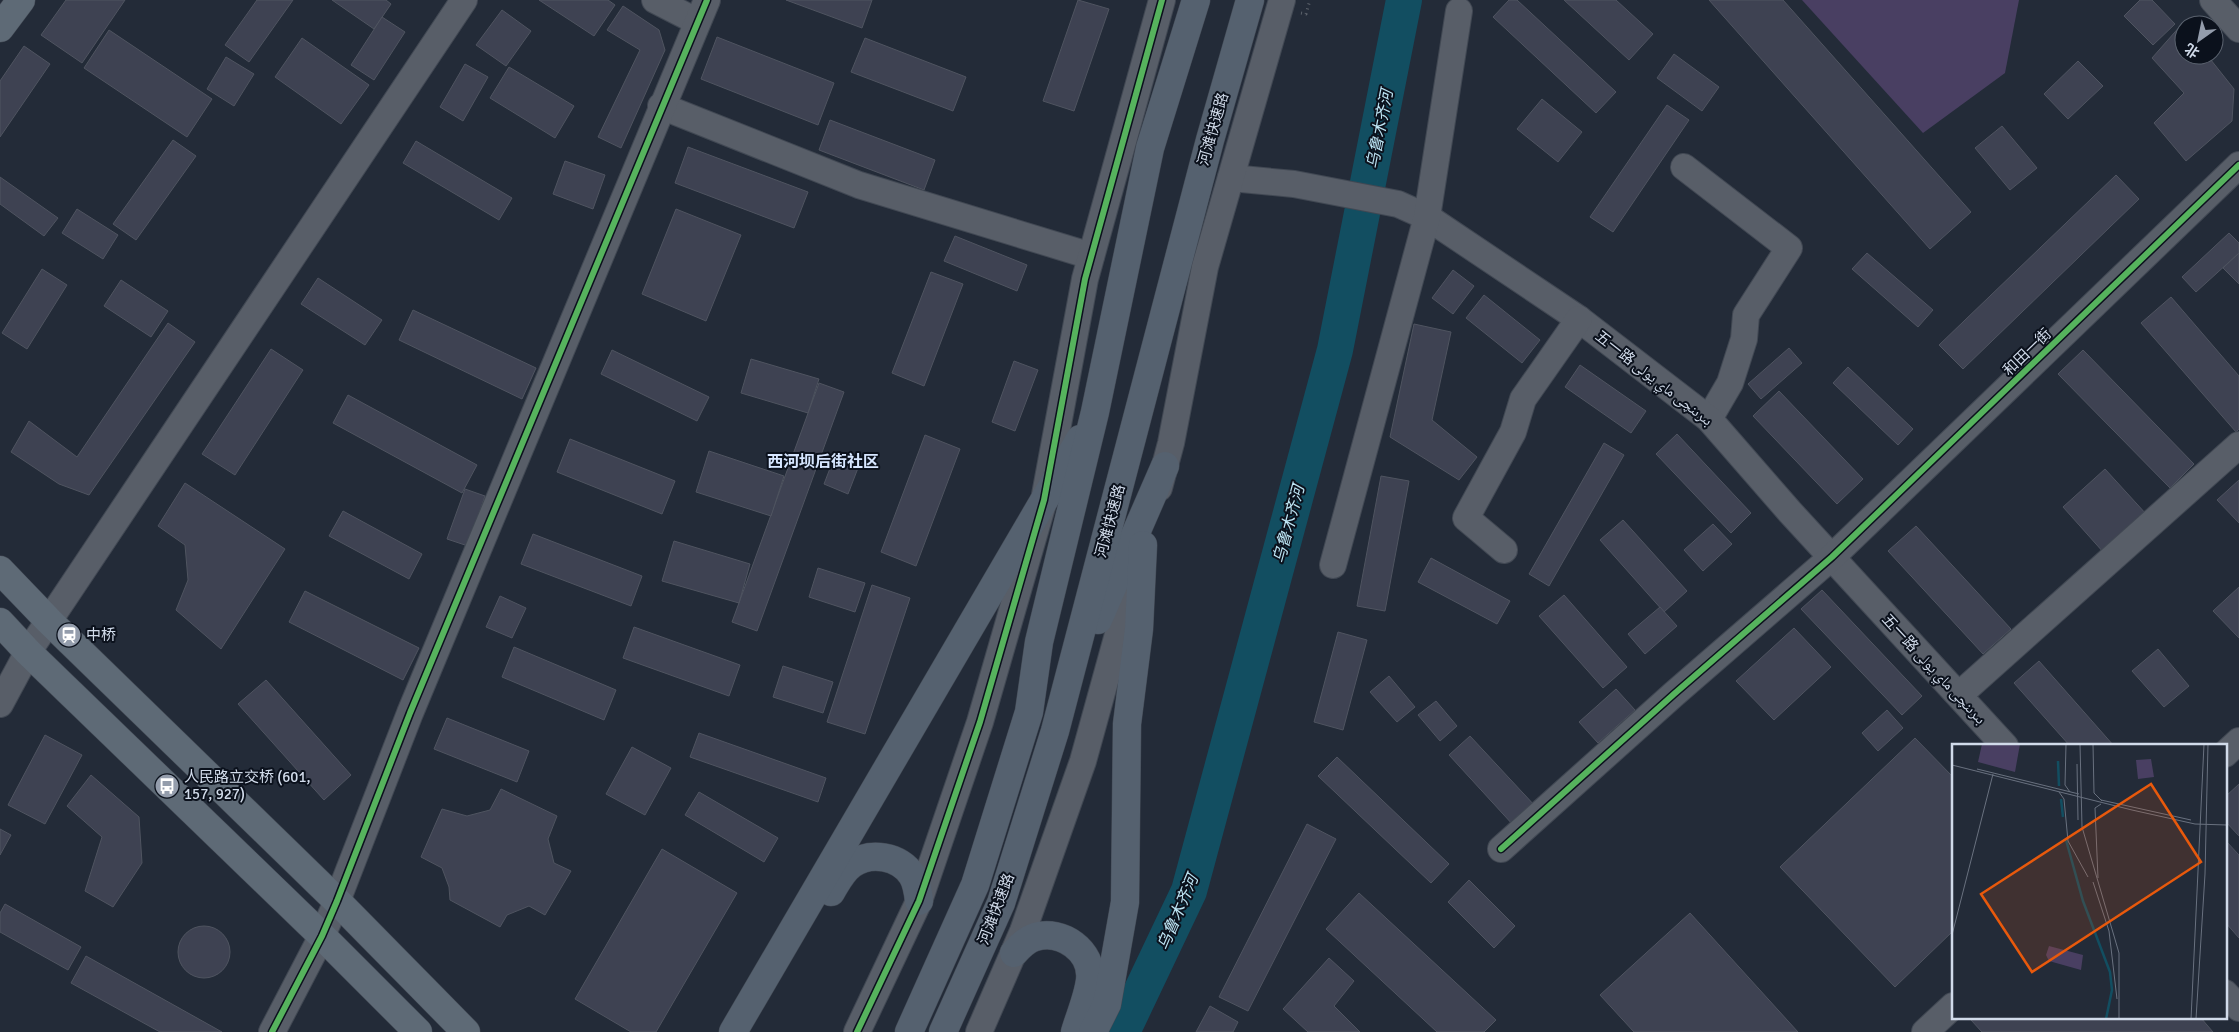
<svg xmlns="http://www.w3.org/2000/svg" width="2239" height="1032" viewBox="0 0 2239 1032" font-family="Signika,'Noto Naskh Arabic','Noto Sans SC',sans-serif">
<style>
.green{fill:#493f62}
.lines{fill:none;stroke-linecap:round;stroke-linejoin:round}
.river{stroke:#124e61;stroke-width:36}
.building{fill:#3e4252;stroke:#4f5460}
.minor-casing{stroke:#414853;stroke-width:28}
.major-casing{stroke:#414853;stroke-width:29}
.highway-casing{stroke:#414853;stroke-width:29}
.path{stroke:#5c626b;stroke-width:3;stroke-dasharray:1 4;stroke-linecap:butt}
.minor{stroke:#585e68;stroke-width:26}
.major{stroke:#5e6a76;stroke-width:28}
.highway{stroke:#55616f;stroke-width:28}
.cycleway-casing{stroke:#0b111c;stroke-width:9}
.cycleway{stroke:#56b35d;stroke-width:6}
.labels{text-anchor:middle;stroke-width:4;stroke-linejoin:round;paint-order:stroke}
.street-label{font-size:15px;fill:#d1dbea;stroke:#0b111c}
.poi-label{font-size:15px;fill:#d1dbea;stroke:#0b111c;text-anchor:start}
.water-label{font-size:16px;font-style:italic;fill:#bee6f5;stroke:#0b111c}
.neighbourhood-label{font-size:16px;font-weight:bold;fill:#d6e6ff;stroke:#0b111c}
.inset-river{fill:none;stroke:#124e61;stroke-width:2.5}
.inset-road{fill:none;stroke:#69717f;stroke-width:1}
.view{fill:#e8590c;fill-opacity:0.15;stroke:#e8590c;stroke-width:2.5}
.inset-edge{fill:none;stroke:#d1dbea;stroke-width:2.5}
</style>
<rect width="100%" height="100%" fill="#232b38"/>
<path class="green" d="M1802,0H2019L2005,73L1923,133Z"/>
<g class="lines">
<path class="river" d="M1122,1032L1189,891L1335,350L1404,0"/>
</g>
<g class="building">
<path d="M66,0H125L82,63L41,35Z"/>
<path d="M257,0H293L249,62L225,45Z"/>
<path d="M332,0H386L391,4L374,29Z"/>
<path d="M539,0H608L615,5L594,36Z"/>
<path d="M786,0H872L862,28Z"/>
<path d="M1078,0L1109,9L1074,111L1043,101Z"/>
<path d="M1509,0H1517L1616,92L1596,113L1493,17Z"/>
<path d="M1564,0H1616L1653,34L1629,60Z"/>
<path d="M1709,0H1783L1971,212L1930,249Z"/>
<path d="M2140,0H2152L2175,24L2153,45L2124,16Z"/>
<path d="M623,6L659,30L665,50L621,148L598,137L640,50L607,30Z"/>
<path d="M502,10L531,31L506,66L476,45Z"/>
<path d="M382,17L405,32L374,80L351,65Z"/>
<path d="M2182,24L2184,27V55H2207L2234,89L2232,121L2186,161L2154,123L2184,93L2152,58Z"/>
<path d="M109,30L212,99L187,137L84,68Z"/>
<path d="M717,37L834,83L818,125L701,79Z"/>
<path d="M302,38L369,85L341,124L275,77Z"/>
<path d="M865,38L966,77L953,111L851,72Z"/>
<path d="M24,46L50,64L0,137V81Z"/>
<path d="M1674,54L1719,87L1702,111L1657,78Z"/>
<path d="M226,57L254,74L234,106L207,89Z"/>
<path d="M2078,61L2103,86L2068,119L2044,94Z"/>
<path d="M465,64L488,77L463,121L440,107Z"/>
<path d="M509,67L574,106L555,138L490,98Z"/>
<path d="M1542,99L1582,132L1558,162L1517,129Z"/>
<path d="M1667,105L1689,120L1613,232L1590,217Z"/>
<path d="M830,120L935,160L924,190L819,150Z"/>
<path d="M2002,126L2037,168L2010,190L1975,148Z"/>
<path d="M173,140L196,156L136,240L113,224Z"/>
<path d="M416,141L512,198L499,220L403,163Z"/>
<path d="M688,147L808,192L794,228L675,183Z"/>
<path d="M565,161L605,175L593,209L553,194Z"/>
<path d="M2116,175L2139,199L1963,369L1939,345Z"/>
<path d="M0,177L58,218L44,236L0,204Z"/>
<path d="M77,209L118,235L103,259L62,233Z"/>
<path d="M676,209L741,235L706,321L642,294Z"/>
<path d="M2229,233L2239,243V253L2196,292L2182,277Z"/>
<path d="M955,236L1027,265L1017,291L944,261Z"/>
<path d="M1867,253L1933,310L1918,327L1852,269Z"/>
<path d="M2239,253V284L2223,268Z"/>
<path d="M42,269L67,285L27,349L2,333Z"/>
<path d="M1453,270L1474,286L1453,314L1432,298Z"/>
<path d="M931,272L963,284L924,386L892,373Z"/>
<path d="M318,278L382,320L365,345L301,304Z"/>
<path d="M121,280L168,311L151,337L104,306Z"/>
<path d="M1484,295L1540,340L1522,363L1466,318Z"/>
<path d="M2171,297L2239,376V429L2236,432L2141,323Z"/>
<path d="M413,310L536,368L522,399L399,340Z"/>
<path d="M168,323L195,342L89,495L59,484L11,452L29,421L77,457Z"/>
<path d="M1414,324L1451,332L1432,420L1477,457L1459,480L1390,437Z"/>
<path d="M1789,348L1802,363L1761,399L1748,384Z"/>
<path d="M271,349L303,370L235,475L202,454Z"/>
<path d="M612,350L709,397L697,421L601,374Z"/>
<path d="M2083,350L2194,464L2170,488L2058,374Z"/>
<path d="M751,359L819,379L808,413L741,393Z"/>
<path d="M1014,361L1038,370L1015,431L992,422Z"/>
<path d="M1580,365L1646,411L1631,433L1565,387Z"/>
<path d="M1848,367L1913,429L1898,445L1833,383Z"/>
<path d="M819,383L844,392L757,631L732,622Z"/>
<path d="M1779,391L1863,479L1837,504L1753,416Z"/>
<path d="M348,395L477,465L462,493L333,423Z"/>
<path d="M1677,434L1751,513L1731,533L1656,454Z"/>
<path d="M925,435L960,449L916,566L881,552Z"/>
<path d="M570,439L675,481L662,514L557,472Z"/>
<path d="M1604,443L1624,455L1549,586L1529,574Z"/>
<path d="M709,451L784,476L771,516L696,492Z"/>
<path d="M834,458L858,468L848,494L824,484Z"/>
<path d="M2105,469L2147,515L2104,553L2063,507Z"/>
<path d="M1381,476L1409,481L1385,611L1357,606Z"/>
<path d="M2239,480V523L2217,500Z"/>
<path d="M185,483L285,549L221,649L176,610L188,580L185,545L158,526Z"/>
<path d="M465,489L485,496L468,546L447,539Z"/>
<path d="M343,511L422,554L409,579L329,536Z"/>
<path d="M1623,520L1687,591L1664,612L1600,540Z"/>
<path d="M1713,524L1732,544L1703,571L1684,550Z"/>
<path d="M1916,526L2011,629L1983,654L1888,551Z"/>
<path d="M533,534L642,576L631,606L521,564Z"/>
<path d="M674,541L750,564L739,603L662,581Z"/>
<path d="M1431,558L1510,601L1497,624L1418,582Z"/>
<path d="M818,568L865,583L855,612L809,597Z"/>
<path d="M872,585L910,598L865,734L827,722Z"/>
<path d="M2239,587V638L2213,611Z"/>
<path d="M1822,590L1922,696L1902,715L1801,609Z"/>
<path d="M305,591L419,648L403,680L289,622Z"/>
<path d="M1564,595L1627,667L1603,688L1539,616Z"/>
<path d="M500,596L526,608L512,638L486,627Z"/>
<path d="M1660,607L1677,626L1645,654L1628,634Z"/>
<path d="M634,627L740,665L729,696L623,658Z"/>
<path d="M1794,628L1831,667L1774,720L1736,681Z"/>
<path d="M1338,632L1367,640L1343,730L1314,722Z"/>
<path d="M514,647L616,690L604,720L502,677Z"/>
<path d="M2158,649L2189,686L2164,707L2132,671Z"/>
<path d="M2039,661L2114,746H2070L2014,683Z"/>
<path d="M783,666L833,682L823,713L773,697Z"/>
<path d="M1389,676L1415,707L1397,722L1370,692Z"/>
<path d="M266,680L351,775L324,800L238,704Z"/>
<path d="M1616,689L1635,710L1598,743L1579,722Z"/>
<path d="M1436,701L1457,726L1440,741L1418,715Z"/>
<path d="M1887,710L1903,728L1878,751L1862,733Z"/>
<path d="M447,718L529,751L517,782L434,749Z"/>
<path d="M699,733L826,778L818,802L690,757Z"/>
<path d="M45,735L82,755L45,824L8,805Z"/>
<path d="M1470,736L1536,807L1514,826L1449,755Z"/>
<path d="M1915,738L1953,777V931L1895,987L1780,867Z"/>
<path d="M632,747L671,768L645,815L606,794Z"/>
<path d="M1337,757L1449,864L1431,883L1318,776Z"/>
<path d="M91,775L139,817L142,863L113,907L85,891L102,837L67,806Z"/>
<path d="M2239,784V836L2225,821V797Z"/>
<path d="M501,789L557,816L548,839L554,863L571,871L545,915L529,906L507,915L500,927L450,900L449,887L442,868L421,857L442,809L467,816L490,810Z"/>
<path d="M699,792L778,838L764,862L685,815Z"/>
<path d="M1307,824L1336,839L1248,1011L1219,997Z"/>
<path d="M0,829L11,835L0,855Z"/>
<path d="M2225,840L2239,855V938L2225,922Z"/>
<path d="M662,849L737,893L656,1032H631L575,999Z"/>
<path d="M1469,880L1515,926L1494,948L1448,902Z"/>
<path d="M1359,893L1496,1020L1484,1032H1437L1326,929Z"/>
<path d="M5,904L81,947L68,970L0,932V913Z"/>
<path d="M1690,913L1798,1032H1634L1600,995Z"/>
<circle cx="204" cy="952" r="26"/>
<path d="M86,956L222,1032H160L71,983Z"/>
<path d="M1329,958L1354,981L1334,1006L1360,1032H1308L1283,1009Z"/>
<path d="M1210,1006L1238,1022L1233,1032H1196Z"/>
<path d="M1974,1018H2201L2213,1032H1982L1971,1020Z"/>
</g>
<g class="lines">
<defs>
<g id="minor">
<path d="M655,0L696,21"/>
<path d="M2213,0L2239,29"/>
<path d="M661,106L859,185L1091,256"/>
<path d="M1684,167L1789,248L1746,315L1744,339L1730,383L1709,419"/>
<path d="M1231,178L1294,184L1398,204L1427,217L1579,319L1709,419L1790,512L2005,746"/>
<path d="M1159,488L1171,443L1205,267L1282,0"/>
<path d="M1504,550L1466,518L1513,432L1523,399L1579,319"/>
<path d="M1333,565L1427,217L1459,11"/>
<path d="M1959,695L2239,445"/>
<path d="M0,704L28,652L464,0"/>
<path d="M2225,754L2239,741"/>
<path d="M1501,849L1674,694L1832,557L2239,165"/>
<path d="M2225,993L2239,1008"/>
<path d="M272,1032L322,936L337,901L410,713L707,0"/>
<path d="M857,1032L919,901L980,722L1044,500L1085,279L1162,0"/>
<path d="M979,1032L1023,931L1083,761L1136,569"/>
<path d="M1925,1032L1953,1006"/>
</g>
<g id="major">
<path d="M0,28L21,0"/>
<path d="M0,570L49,621L337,901L466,1032"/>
<path d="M0,622L28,652L322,936L418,1032"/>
</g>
<g id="highway">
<path d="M1098,620L1165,466"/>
<path d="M831,892C837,882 842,871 852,864C871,851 899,856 912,875C917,883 918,892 919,901"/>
<path d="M1014,953C1020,946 1026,940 1035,937C1062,929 1093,951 1090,980C1088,997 1080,1015 1075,1032"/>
<path d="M733,1032L1080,439"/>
<path d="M909,1032L975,885L1029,712L1039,642L1095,412L1150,148L1196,0"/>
<path d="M943,1032L1001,903L1055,731L1210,140L1250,0"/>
<path d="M1093,1032L1107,1004L1125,902L1127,724L1139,629L1143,545"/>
</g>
</defs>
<use href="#minor" class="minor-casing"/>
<use href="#major" class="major-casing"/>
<use href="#highway" class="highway-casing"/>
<path class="path" d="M1301,13L1306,14L1310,0"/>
<use href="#minor" class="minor"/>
<use href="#major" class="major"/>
<use href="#highway" class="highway"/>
<defs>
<g id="cycleway">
<path d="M1501,849L1674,694L1832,557L2239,165"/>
<path d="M272,1032L322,936L337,901L410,713L707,0"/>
<path d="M857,1032L919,901L980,722L1044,500L1085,279L1162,0"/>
</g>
</defs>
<use href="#cycleway" class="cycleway-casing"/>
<use href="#cycleway" class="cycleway"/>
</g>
<defs>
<symbol id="station-disc" viewBox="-11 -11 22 22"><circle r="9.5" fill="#949dac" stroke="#0b111c"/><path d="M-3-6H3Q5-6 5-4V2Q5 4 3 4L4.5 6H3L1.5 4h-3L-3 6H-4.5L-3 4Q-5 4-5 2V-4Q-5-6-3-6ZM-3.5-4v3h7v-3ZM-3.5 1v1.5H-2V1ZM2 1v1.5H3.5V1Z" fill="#fff"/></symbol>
<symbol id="bus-disc" viewBox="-11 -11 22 22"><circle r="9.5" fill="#949dac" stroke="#0b111c"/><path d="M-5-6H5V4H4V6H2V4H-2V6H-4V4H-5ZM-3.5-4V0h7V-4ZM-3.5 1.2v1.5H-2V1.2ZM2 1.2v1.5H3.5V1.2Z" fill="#fff"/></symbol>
</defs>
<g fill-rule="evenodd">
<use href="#station-disc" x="55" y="621" width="28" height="28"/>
<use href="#bus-disc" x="153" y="772" width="28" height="28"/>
</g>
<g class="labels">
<g class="street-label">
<text transform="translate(1213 129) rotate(-74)" y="5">河滩快速路</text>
<text transform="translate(2027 352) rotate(-44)" y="5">和田一街</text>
<text transform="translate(1654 378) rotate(38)" y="5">五一路 بىرىنچى ماي يولى</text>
<text transform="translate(1110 521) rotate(-75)" y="5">河滩快速路</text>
<text transform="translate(1934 669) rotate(47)" y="5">五一路 بىرىنچى ماي يولى</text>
<text transform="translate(996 909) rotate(-69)" y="5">河滩快速路</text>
</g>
<g class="poi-label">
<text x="86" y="640">中桥</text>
<text x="184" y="782">人民路立交桥 (601,<tspan x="184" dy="17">157, 927)</tspan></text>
</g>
<g class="water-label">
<text transform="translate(1379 129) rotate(-79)" y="6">乌鲁木齐河</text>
<text transform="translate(1288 524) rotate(-75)" y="6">乌鲁木齐河</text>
<text transform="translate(1177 912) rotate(-67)" y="6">乌鲁木齐河</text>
</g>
<g class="neighbourhood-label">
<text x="823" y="467">西河坝后街社区</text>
</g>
</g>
<g transform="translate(1952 744)">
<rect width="275" height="275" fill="#232b38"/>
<path d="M30,0H68L63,28L26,18ZM199,15L202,33L186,35L184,16ZM97,202L131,211L129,226L97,217L94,211Z" fill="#493f62"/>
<path class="inset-river" d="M106,17L107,42M109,55L111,73M114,96L131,157L158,228L160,246L154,275"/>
<path class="inset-road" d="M114,0L113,41L118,48M128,0L130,83L167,209V275M141,0L142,49L150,57M125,20L126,76M0,21L180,66L243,80L275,81M25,25L127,50M107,48L112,55L116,97L136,133M149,56L239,76M146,134L143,64L149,60M141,138L157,187L165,255M0,191L41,30M239,275L252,0M244,275L253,130L256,0"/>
<path class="view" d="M199,40L249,118L80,228L29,150Z"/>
<rect width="275" height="275" class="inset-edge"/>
</g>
<g transform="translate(2199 40) rotate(213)"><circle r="24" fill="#0b111c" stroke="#5a626e"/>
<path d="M0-4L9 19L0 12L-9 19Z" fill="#949dac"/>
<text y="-8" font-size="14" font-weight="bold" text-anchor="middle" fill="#d1dbea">北</text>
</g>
</svg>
